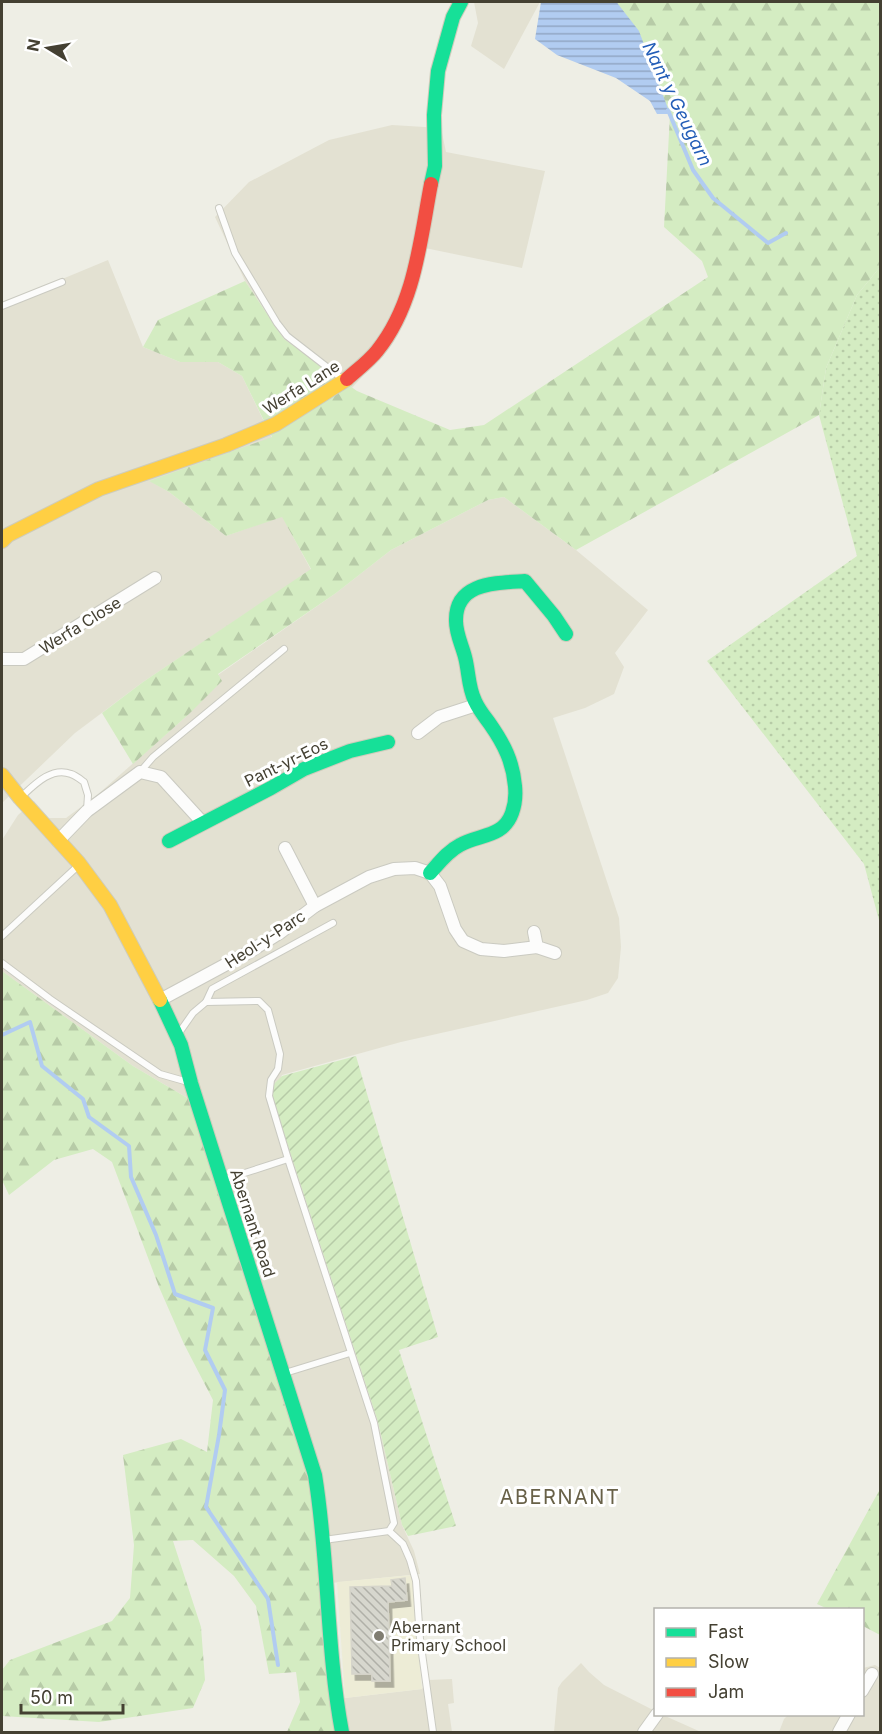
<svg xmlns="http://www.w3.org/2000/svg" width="882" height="1734" viewBox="0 0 882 1734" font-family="Inter,sans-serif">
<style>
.residential{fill:#e3e1d2}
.education{fill:#edecd6}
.grass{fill:url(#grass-dots)}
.forest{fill:url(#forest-firs)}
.garden{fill:url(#garden-furrows)}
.water{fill:url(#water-rules)}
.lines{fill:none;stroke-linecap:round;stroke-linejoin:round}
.stream{stroke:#b1ccf1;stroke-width:4}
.building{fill:url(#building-back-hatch);stroke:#d6d5cb;stroke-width:1.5;filter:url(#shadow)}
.lane-casing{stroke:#cacac1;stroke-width:8}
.street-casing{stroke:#cacac1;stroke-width:14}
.fast-casing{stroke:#ceccbb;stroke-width:16}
.slow-casing{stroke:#ceccbb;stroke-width:16}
.jam-casing{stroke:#ceccbb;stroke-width:16}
.lane{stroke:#fcfcfb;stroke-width:6}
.street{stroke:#fcfcfb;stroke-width:12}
.fast{stroke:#16e098;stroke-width:14}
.slow{stroke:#ffcf43;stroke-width:14}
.jam{stroke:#f24e42;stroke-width:14}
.poi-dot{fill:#807d71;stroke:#fff;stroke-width:2}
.labels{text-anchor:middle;stroke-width:6;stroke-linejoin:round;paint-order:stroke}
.street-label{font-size:16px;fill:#444032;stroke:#fff}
.poi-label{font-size:16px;fill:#444032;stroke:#fff;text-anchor:start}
.water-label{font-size:18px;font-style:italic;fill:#235db7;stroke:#fff}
.quarter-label{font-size:20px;letter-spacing:1.5px;fill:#686148;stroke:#fff}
</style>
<defs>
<pattern id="grass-dots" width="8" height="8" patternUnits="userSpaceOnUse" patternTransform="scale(1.5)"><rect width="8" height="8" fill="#d4ecc2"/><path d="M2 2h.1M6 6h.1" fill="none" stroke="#b7cba7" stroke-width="1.8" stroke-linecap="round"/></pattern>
<pattern id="forest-firs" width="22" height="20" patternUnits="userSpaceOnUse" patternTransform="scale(1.5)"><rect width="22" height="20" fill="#d4ecc2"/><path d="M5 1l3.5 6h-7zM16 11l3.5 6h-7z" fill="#b7cba7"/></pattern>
<pattern id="garden-furrows" width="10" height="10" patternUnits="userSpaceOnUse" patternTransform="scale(1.5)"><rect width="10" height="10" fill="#d4ecc2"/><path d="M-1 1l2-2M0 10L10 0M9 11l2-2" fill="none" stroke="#b7cba7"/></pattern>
<pattern id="water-rules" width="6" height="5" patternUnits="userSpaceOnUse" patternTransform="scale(1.5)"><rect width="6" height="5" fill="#b1ccf1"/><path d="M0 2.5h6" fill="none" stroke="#92a7c4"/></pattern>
<pattern id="building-back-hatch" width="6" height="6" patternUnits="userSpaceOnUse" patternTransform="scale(1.5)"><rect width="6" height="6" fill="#d7d7ce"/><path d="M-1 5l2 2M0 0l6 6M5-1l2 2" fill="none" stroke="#b0b0a8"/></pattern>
<filter id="shadow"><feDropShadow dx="3.5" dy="6" stdDeviation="0" flood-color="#0004"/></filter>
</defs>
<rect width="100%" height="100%" fill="#eeeee5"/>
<g class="residential">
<path d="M474,2H540L504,69L471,46L478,23Z"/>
<path d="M392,125L441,128L446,152L545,171L522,268L425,248L380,357L352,388L284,339L245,281L215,217L249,182L329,140Z"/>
<path d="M108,260L143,347L180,362H218L242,376L272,438L150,481L169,492L226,536L282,516L311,570L143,682L75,733L2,803V304Z"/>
<path d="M504,497L576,550L648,610L615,653L624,667L614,694L585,708L553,718L619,918L621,947L618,978L608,993L587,1000L401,1042L282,1075L272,1097L378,1422L402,1525L414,1551L420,1574L321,1584L189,1099L133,1066L2,971V840L18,815L34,801L49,818H66L96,796L189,714L218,675L336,593L391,550L488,500Z"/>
<path d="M581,1663L589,1672L604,1685L655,1711L656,1714L663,1715L701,1732H554L558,1688L562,1682Z"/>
<path d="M875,1665L880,1668V1732H779L784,1719L788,1715L862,1714L863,1668Z"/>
<path d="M452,1679L454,1703L448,1704L452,1732H335L328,1700L422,1689L428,1680Z"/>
</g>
<path class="education" d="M412,1575L422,1689L345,1698L337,1582Z"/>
<path class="grass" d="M880,267V924L864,864L707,661L857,556L819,415L826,368L857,295Z"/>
<g class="forest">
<path d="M617,2H880V267L857,295L826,368L819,415L576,550L504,497L488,500L391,550L336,593L218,674L222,681L189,714L133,764L102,713L143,682L311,569L282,517L226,536L169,492L149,481L272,437L242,376L218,362H180L143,347L158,320L245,281L284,339L357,391L450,430L484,425L708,277L702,261L664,227L670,114Z"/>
<path d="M2,971L133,1066L189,1099L308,1477L315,1511L335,1732H287L300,1702L296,1672L269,1674L256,1606L234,1576L193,1540L173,1541L201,1627L205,1680L193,1708L99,1722L2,1716V1670L10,1660L112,1621L130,1598L134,1545L123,1455L181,1439L207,1452L213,1400L184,1344L159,1287L112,1162L93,1149L54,1160L9,1195L2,1180Z"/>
<path d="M880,1489V1635L863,1626L862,1610L828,1609L817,1604Z"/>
</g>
<path class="garden" d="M356,1056L438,1337L399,1350L456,1526L408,1536L402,1525L378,1422L272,1097L274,1084L282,1076Z"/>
<path class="water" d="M541,2H617L618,4L639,31L670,114H657L650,101L616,78L557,55L535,39Z"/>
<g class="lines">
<g class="stream">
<path d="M668,110L693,170L713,198L768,243L786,233"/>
<path d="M2,1035L30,1022L42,1066L83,1099L89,1117L129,1146L131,1177L156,1235L175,1294L213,1308L205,1350L225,1390L219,1435L206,1507L268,1599L278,1665"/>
</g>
</g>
<path class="building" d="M405,1578L407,1600L388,1602L390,1681H372V1674H352L350,1587L392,1586L391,1580Z"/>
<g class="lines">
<defs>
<g id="lane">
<path d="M219,208L235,253L277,323L287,336L345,381"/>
<path d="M2,306L62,282"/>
<path d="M140,772L153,757L284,649"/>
<path d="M20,798C33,786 51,766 71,774C75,775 80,779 84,782L88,795L87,810"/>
<path d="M2,936L79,865"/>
<path d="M2,963L50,999L160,1074L188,1082"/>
<path d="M206,1002L212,989L333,923"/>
<path d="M179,1033L193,1013L206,1002L259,1001L268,1010L280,1054L278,1069L271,1080L269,1096L288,1159L374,1423L394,1523L389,1531L324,1540"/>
<path d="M223,1180L288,1159"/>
<path d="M285,1373L350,1353"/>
<path d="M389,1531L403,1544L410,1560L416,1581L420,1639L433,1732"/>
</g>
<g id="street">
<path d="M2,659H24L155,578"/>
<path d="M418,733L439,717L476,705"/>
<path d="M58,841L87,811L140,772L161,777L203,823"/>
<path d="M285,848L315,906"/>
<path d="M534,932L537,947L555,953"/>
<path d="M160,1000L249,952L281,932L315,906L369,877L394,869L415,868L430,873L440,886L455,929L463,941L481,949L504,951L537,947"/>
<path d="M862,1691L872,1674"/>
<path d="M644,1732L657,1714"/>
<path d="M839,1732L849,1714"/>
</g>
<g id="fast">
<path d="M431,184L435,166L434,115L438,71L453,17L461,2"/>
<path d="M169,841L271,788L304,769L350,751L388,742"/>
<path d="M430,873C439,863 448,851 460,845C479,834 503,838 512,813C515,805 516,796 515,786C513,762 504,744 490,724C485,717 479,710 475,701C468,687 469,672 465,657C462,645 456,634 456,621C455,582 496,583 525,581L554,616L566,634"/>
<path d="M160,1000L181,1045L191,1083L315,1475C329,1560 326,1647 342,1732"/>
</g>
<g id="slow">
<path d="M2,541L8,535L99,489L226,445L276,424L347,379"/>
<path d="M2,775L20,798L78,862L110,905L160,1000"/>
</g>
<path id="jam" d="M347,379C357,370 369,361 377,351C415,304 420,241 431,184"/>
</defs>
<use href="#lane" class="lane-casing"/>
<use href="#street" class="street-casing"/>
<use href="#fast" class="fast-casing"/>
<use href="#slow" class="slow-casing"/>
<use href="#jam" class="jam-casing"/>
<use href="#lane" class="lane"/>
<use href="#street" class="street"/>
<use href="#fast" class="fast"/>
<use href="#slow" class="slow"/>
<use href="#jam" class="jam"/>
</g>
<circle class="poi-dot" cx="379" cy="1636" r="6"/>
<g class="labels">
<g class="street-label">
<text transform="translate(301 387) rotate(-32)" y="6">Werfa Lane</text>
<text transform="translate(80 625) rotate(-32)" y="6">Werfa Close</text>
<text transform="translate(286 762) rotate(-26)" y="6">Pant-yr-Eos</text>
<text transform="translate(265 939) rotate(-33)" y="6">Heol-y-Parc</text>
<text transform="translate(253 1223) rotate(72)" y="6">Abernant Road</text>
</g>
<g class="poi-label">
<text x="391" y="1633">Abernant<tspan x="391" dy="18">Primary School</tspan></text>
</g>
<g class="water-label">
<text transform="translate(677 104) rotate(64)" y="6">Nant y Geugarn</text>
</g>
<g class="quarter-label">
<text x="560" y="1504">ABERNANT</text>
</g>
</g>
<rect width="882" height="1734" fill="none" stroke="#444032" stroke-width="6"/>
<rect x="654" y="1608" width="210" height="108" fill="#ffffff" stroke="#b4b3ad" stroke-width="1.5"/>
<rect x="666" y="1628" width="30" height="9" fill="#16e098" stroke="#b4b3ad" stroke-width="1.5"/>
<text x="708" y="1638" font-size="18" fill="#444032">Fast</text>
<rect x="666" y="1658" width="30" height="9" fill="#ffcf43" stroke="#b4b3ad" stroke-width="1.5"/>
<text x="708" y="1668" font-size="18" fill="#444032">Slow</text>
<rect x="666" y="1688" width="30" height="9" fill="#f24e42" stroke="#b4b3ad" stroke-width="1.5"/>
<text x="708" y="1698" font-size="18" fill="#444032">Jam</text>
<g transform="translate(48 48) rotate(281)" stroke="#ffffff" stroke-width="4.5" paint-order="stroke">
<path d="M0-4.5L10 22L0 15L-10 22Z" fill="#444032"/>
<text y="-9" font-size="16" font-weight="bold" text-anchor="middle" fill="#444032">N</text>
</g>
<path d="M21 1704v9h102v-9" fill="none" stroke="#444032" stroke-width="3"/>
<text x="30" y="1704" font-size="18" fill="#444032" stroke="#ffffff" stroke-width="4.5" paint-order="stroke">50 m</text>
</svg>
